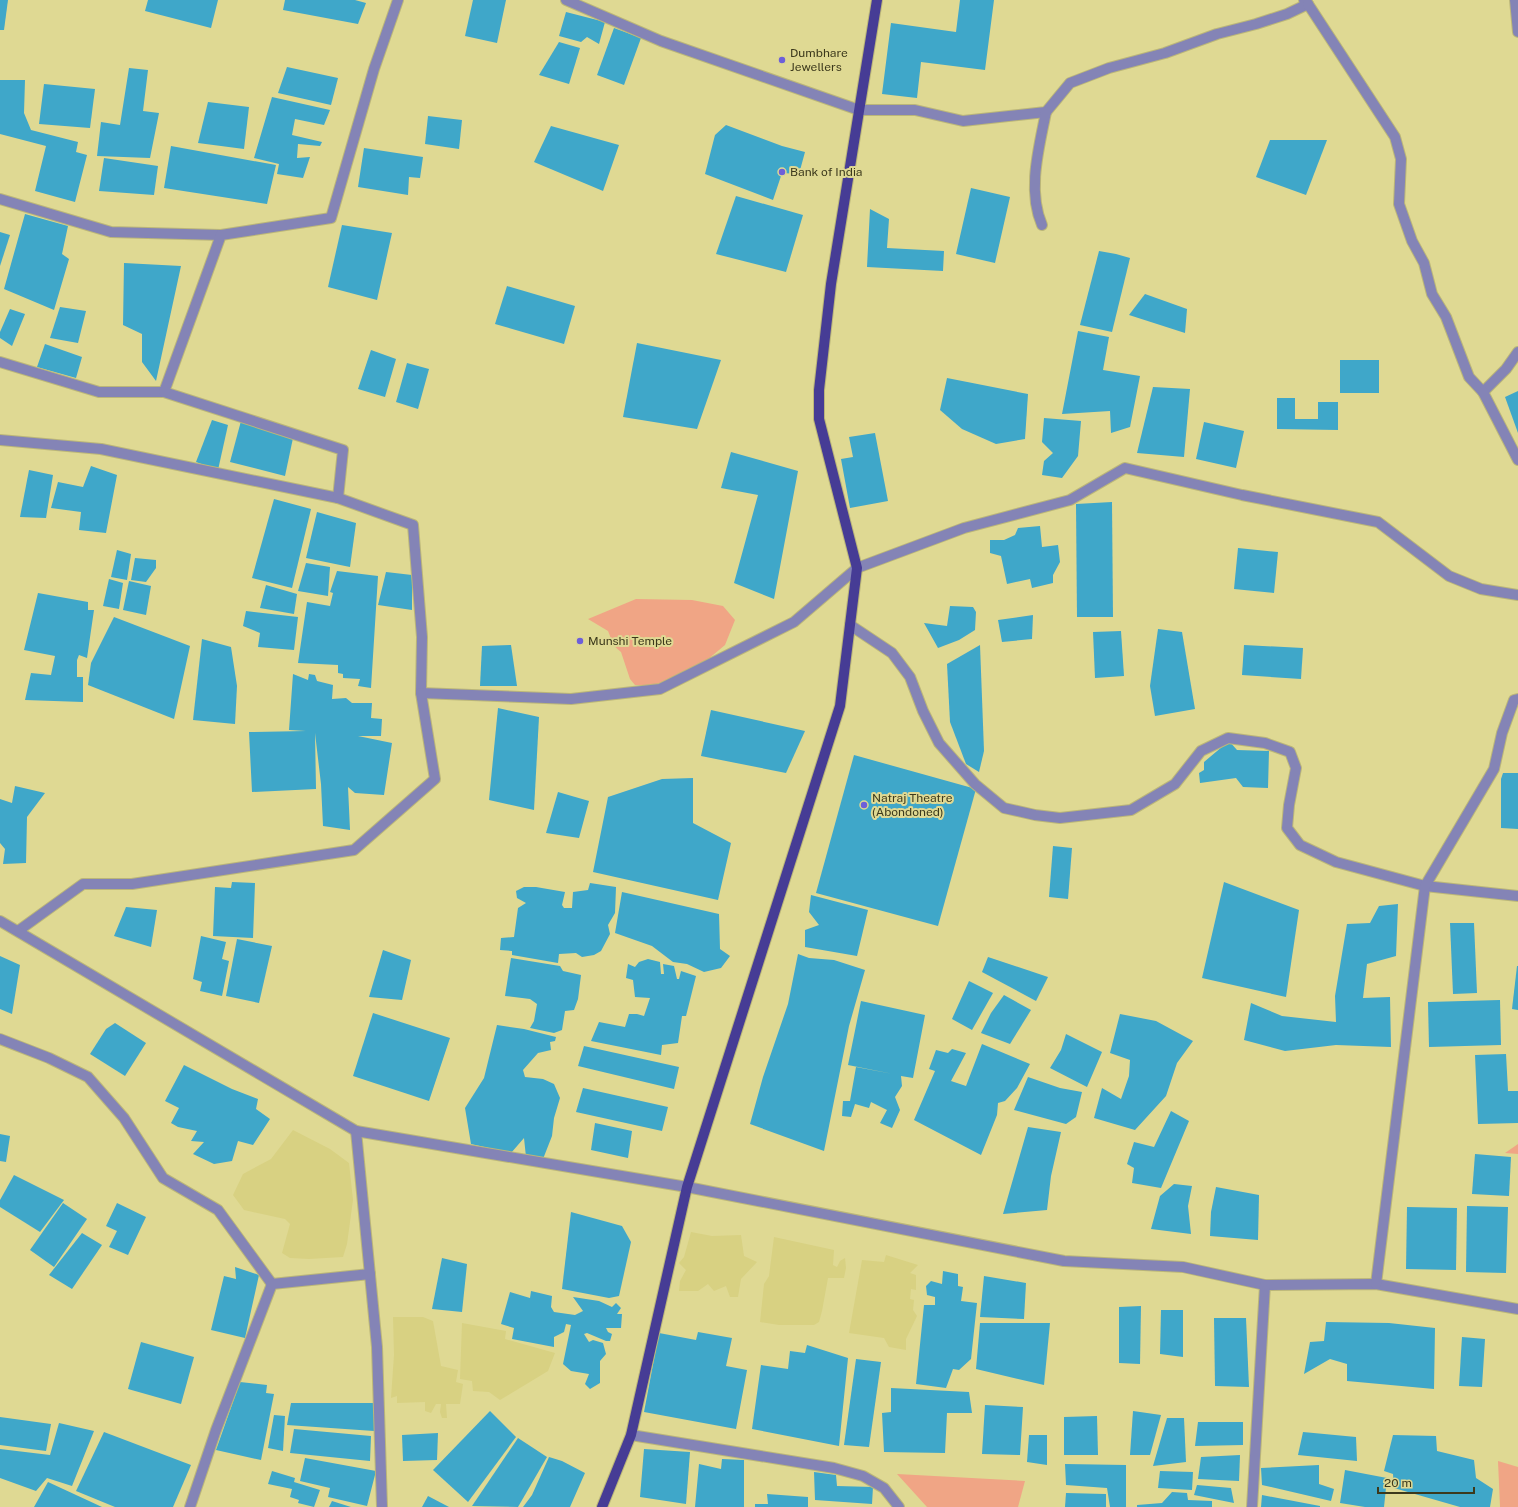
<svg xmlns="http://www.w3.org/2000/svg" width="1518" height="1507" viewBox="0 0 1518 1507" font-family="'Public Sans',sans-serif">
<style>
.built{fill:#d8d182}
.green{fill:#f0a585}
.building{fill:#3fa7c9}
.lines{fill:none;stroke-linecap:round;stroke-linejoin:round}
.minor-casing{stroke:#bbb679;stroke-width:12}
.major-casing{stroke:#bbb679;stroke-width:12}
.minor{stroke:#8484b6;stroke-width:10}
.major{stroke:#463c95;stroke-width:10}
.poi-dot{fill:#6d5fd9;stroke:#dfd993;stroke-width:1.5}
.labels{text-anchor:middle;stroke-width:4;stroke-linejoin:round;paint-order:stroke}
.poi-label{font-size:12px;fill:#3c391c;stroke:#dfd993;text-anchor:start}
</style>
<rect width="100%" height="100%" fill="#dfd993"/>
<g class="built">
<path d="M293,1130L330,1149L349,1163L353,1200L347,1244L343,1257L309,1259L290,1258L282,1253L290,1224L285,1219L244,1210L233,1195L243,1174L271,1159Z"/>
<path d="M691,1232L712,1236L741,1235L744,1256L757,1262L741,1279L738,1297H730L726,1286L714,1291L708,1284L698,1291H679L680,1281L686,1270L679,1263L684,1257Z"/>
<path d="M774,1237L834,1250L833,1265L837,1267L840,1261L845,1258L846,1268L844,1278H828L822,1311L819,1322L814,1325H779L760,1322L764,1284L769,1276Z"/>
<path d="M886,1255L918,1265L910,1273L916,1275V1290L911,1289L910,1299L914,1300L913,1310L917,1316L906,1339V1350L889,1347L884,1338L849,1333L862,1260L884,1262Z"/>
<path d="M393,1317H423L433,1321L441,1366L458,1370L456,1382L463,1384L460,1404H446L447,1418H442L440,1412L441,1404H436L431,1413L425,1411V1402L397,1403V1396L391,1398L394,1355Z"/>
<path d="M462,1323L506,1331L505,1339L555,1353L548,1371L500,1400L489,1392L473,1391L472,1381L460,1379Z"/>
</g>
<g class="green">
<path d="M636,599L692,600L723,606L735,620L725,645L707,660L656,685H635L630,679L621,652L614,646L608,631L588,619Z"/>
<path d="M1518,1144V1154L1505,1153Z"/>
<path d="M1498,1461L1518,1467V1507H1500Z"/>
<path d="M897,1474L1025,1481L1018,1507H927Z"/>
</g>
<g class="building">
<path d="M0,0H8L4,30H0Z"/>
<path d="M148,0H218L211,28L145,11Z"/>
<path d="M285,0H355L366,3L358,24L283,10Z"/>
<path d="M473,0H506L497,43L465,36Z"/>
<path d="M960,0H994L985,70L921,62L917,98L882,94L891,23L956,32Z"/>
<path d="M566,12L605,22L599,44L587,37L581,42L559,36Z"/>
<path d="M614,28L641,38L624,85L597,75Z"/>
<path d="M559,42L580,48L569,84L539,75Z"/>
<path d="M287,67L338,78L331,105L278,93Z"/>
<path d="M129,68L148,70L143,111L159,113L150,158L97,156L101,122L120,125Z"/>
<path d="M0,80H25L24,113L31,130L78,142L76,152L87,155L75,202L35,191L46,146L0,134Z"/>
<path d="M44,84L95,89L90,128L39,124Z"/>
<path d="M272,97L330,110L324,125L295,119L292,135L322,142L320,146L298,144L297,158L310,157L303,178L277,174L279,164L254,158Z"/>
<path d="M208,102L249,107L244,149L198,143Z"/>
<path d="M428,116L462,120L459,149L425,144Z"/>
<path d="M726,125L782,146L805,152L799,174L782,173L773,200L705,174L715,135Z"/>
<path d="M551,126L619,145L603,191L534,162Z"/>
<path d="M1270,140H1327L1306,195L1256,177Z"/>
<path d="M171,146L276,165L267,204L164,188Z"/>
<path d="M364,148L423,157L420,178L409,177L408,195L358,187Z"/>
<path d="M104,158L158,166L154,195L99,191Z"/>
<path d="M971,188L1010,197L995,263L956,254Z"/>
<path d="M736,196L803,215L786,272L716,254Z"/>
<path d="M870,209L889,219L887,248L944,251L943,271L867,267Z"/>
<path d="M25,214L68,226L62,254L69,259L54,310L4,289Z"/>
<path d="M342,225L392,233L377,300L328,287Z"/>
<path d="M0,232L10,235L0,266Z"/>
<path d="M1099,251L1116,254L1130,258L1112,332L1080,325Z"/>
<path d="M124,263L181,266L156,381L142,362V334L123,325Z"/>
<path d="M507,286L575,306L564,344L495,324Z"/>
<path d="M1145,294L1187,309L1185,333L1129,315Z"/>
<path d="M60,307L86,311L78,343L50,338Z"/>
<path d="M10,309L25,314L12,346L0,338V332Z"/>
<path d="M1078,331L1109,337L1103,370L1140,376L1130,427L1111,433L1110,411L1062,414Z"/>
<path d="M637,343L721,360L697,429L623,417Z"/>
<path d="M45,344L82,357L76,378L37,367Z"/>
<path d="M371,350L396,359L385,397L358,389Z"/>
<rect x="1340" y="360" width="39" height="33"/>
<path d="M407,363L429,369L418,409L396,402Z"/>
<path d="M947,378L1028,394L1025,439L996,444L962,429L940,410Z"/>
<path d="M1153,387L1190,389L1184,457L1137,453Z"/>
<path d="M1518,391V433L1505,397Z"/>
<path d="M1277,398H1295V419H1318V402H1338V430L1277,429Z"/>
<path d="M1044,418L1081,421L1078,456L1062,478L1042,475L1044,461L1053,453L1042,442Z"/>
<path d="M212,420L228,425L218,470L196,462Z"/>
<path d="M241,421L293,438L285,476L230,462Z"/>
<path d="M1204,422L1244,431L1236,468L1196,459Z"/>
<path d="M875,433L888,501L850,508L841,459L853,457L849,437Z"/>
<path d="M731,452L798,471L774,599L734,583L758,495L721,488Z"/>
<path d="M91,466L117,475L106,533L79,530L81,512L51,508L58,482L83,487Z"/>
<path d="M29,470L53,475L46,518L20,517Z"/>
<path d="M274,499L311,509L292,588L252,578Z"/>
<path d="M1112,502L1113,617H1077L1076,504Z"/>
<path d="M317,512L356,523L350,567L306,558Z"/>
<path d="M1040,526L1042,547L1058,545L1060,562L1053,575V583L1032,588L1030,579L1007,584L1001,556L990,553V540H1004L1015,535L1018,528Z"/>
<path d="M1238,548L1278,552L1274,593L1234,589Z"/>
<path d="M117,550L131,554L127,580L111,577Z"/>
<path d="M135,558L156,560V568L146,582L131,580Z"/>
<path d="M306,563L330,567L328,596L298,591Z"/>
<path d="M337,571L378,576L371,688L358,686L360,679L343,678V674L338,673V665L298,663L307,602L330,606L333,593L330,592Z"/>
<path d="M386,572L412,575V610L378,605Z"/>
<path d="M109,579L123,583L119,609L103,606Z"/>
<path d="M129,581L151,586L146,615L123,610Z"/>
<path d="M266,585L297,594L294,614L260,608Z"/>
<path d="M38,593L88,602V610H94L87,658L79,655L77,660V677H83V702L25,700L31,673L51,675L55,656L24,650Z"/>
<path d="M950,606L973,607L976,612L975,630L959,640L938,648L924,623L947,626Z"/>
<path d="M246,611L298,617L294,650L258,647L260,633L243,626Z"/>
<path d="M1033,615L1032,639L1002,642L998,620Z"/>
<path d="M114,617L190,646L174,719L88,685L91,663Z"/>
<path d="M1158,629L1182,632L1195,709L1155,716L1150,686Z"/>
<path d="M1121,631L1124,676L1095,678L1093,632Z"/>
<path d="M202,639L231,647L237,686L235,724L193,720Z"/>
<path d="M511,645L517,686H480L482,646Z"/>
<path d="M980,645L984,751L979,772L966,764L950,722L947,664Z"/>
<path d="M1244,645L1303,648L1301,679L1242,675Z"/>
<path d="M293,674L308,680L309,674L315,675L317,681L333,685L332,699L346,698L352,703H372L371,718L382,719L381,736H358L392,743L384,795L355,793L348,787L350,830L323,826L321,784L315,733L316,789L252,792L249,732L306,731L289,730Z"/>
<path d="M498,708L539,717L534,810L489,800Z"/>
<path d="M711,710L805,731L786,773L701,756Z"/>
<path d="M1229,741L1237,750L1269,751L1268,788L1243,787L1236,778L1200,783L1199,773L1204,770V762Z"/>
<path d="M854,755L976,789L938,926L816,893Z"/>
<path d="M1503,773H1518V829L1501,828V779Z"/>
<path d="M693,778V823L731,843L718,900L593,872L608,797L662,779Z"/>
<path d="M15,786L45,793L27,817L26,863L3,864L5,849L0,843V799L12,803Z"/>
<path d="M558,792L589,801L579,838L546,833Z"/>
<path d="M1053,846L1072,848L1068,899L1049,897Z"/>
<path d="M232,882L255,883L253,938L213,936L215,887L231,888Z"/>
<path d="M1224,882L1299,910L1286,997L1202,978Z"/>
<path d="M590,883L616,887L615,913L608,925L610,934L601,951L594,955L582,957L576,953L559,954L558,963L512,955V951L500,950L501,938L514,937L518,908L526,903L517,898L516,891L524,887H536L565,892L562,905L564,908H572L573,892L588,890Z"/>
<path d="M622,892L719,914L720,949L730,956L721,968L704,972L687,964L673,962L652,946L615,933Z"/>
<path d="M811,895L868,910L857,956L805,947V930L819,925L809,912Z"/>
<path d="M1398,904L1396,956L1367,964L1363,998L1390,997L1391,1047L1336,1045L1285,1051L1244,1040L1251,1003L1282,1016L1336,1022L1335,996L1347,924L1370,923L1379,906Z"/>
<path d="M126,907L157,910L151,947L114,936Z"/>
<path d="M1450,923H1474L1477,993L1453,994Z"/>
<path d="M201,936L226,942L222,959L229,961L222,996L200,991L202,982L193,979Z"/>
<path d="M237,939L272,946L259,1003L226,996Z"/>
<path d="M383,950L411,960L402,1000L369,997Z"/>
<path d="M798,954L809,958L834,960L865,970L849,1026L824,1151L750,1124L763,1077L788,1004Z"/>
<path d="M0,956L20,965L12,1014L0,1009Z"/>
<path d="M988,957L1048,977L1036,1001L982,972Z"/>
<path d="M511,958L560,966L563,971L581,975L578,999L574,1010L565,1011L562,1030L554,1033L530,1028L534,1021L537,1004L530,999L505,996Z"/>
<path d="M648,959L660,962L661,974H664L663,964L674,966L677,979H679L681,971L696,976L686,1016H682L678,1043L662,1045L661,1055L591,1041L599,1022L625,1027L629,1014H637L644,1016L650,998L635,997L633,980L626,978L628,964L635,967L639,962Z"/>
<path d="M1517,966H1518V1010L1512,1009Z"/>
<path d="M969,981L993,993L972,1030L952,1019Z"/>
<path d="M1004,995L1031,1010L1010,1044L981,1033L991,1013Z"/>
<path d="M1500,1000L1501,1045L1429,1047L1428,1002Z"/>
<path d="M861,1001L925,1015L913,1078L901,1076L902,1086L895,1097L900,1110L892,1128L880,1123L887,1110L871,1102L869,1108L855,1104L851,1117L842,1116L843,1101H850L856,1067L893,1074L848,1065Z"/>
<path d="M373,1013L450,1038L429,1101L353,1076Z"/>
<path d="M1120,1014L1156,1021L1193,1041L1177,1063L1166,1096L1135,1130L1094,1118L1102,1088L1121,1099L1129,1076L1130,1060L1110,1053Z"/>
<path d="M115,1023L146,1043L125,1076L90,1054L106,1029Z"/>
<path d="M497,1025L524,1029L556,1037L555,1041L550,1042L551,1050L538,1053L523,1070L525,1077L543,1079L554,1084L560,1098L554,1118L552,1136L543,1159L526,1157L524,1138L511,1153L471,1144L465,1108L484,1078Z"/>
<path d="M1066,1034L1102,1052L1087,1087L1050,1068L1061,1050Z"/>
<path d="M982,1044L1030,1064L1017,1088L1005,1101L998,1103L997,1115L981,1155L914,1120L935,1071L929,1069L936,1050L948,1053L952,1049L966,1053L951,1081L966,1086Z"/>
<path d="M584,1046L679,1067L674,1089L578,1066Z"/>
<path d="M1506,1054L1508,1091H1518V1123L1478,1124L1475,1055Z"/>
<path d="M184,1065L232,1089L258,1099L256,1109L270,1119L253,1145L238,1141L232,1161L214,1164L193,1154L204,1142L191,1141L197,1131L178,1127L171,1123L179,1108L165,1101Z"/>
<path d="M1028,1077L1060,1088L1082,1092L1076,1117L1066,1124L1014,1110Z"/>
<path d="M583,1088L668,1107L662,1131L576,1112Z"/>
<path d="M1171,1111L1189,1121L1161,1188L1132,1183L1134,1168L1127,1164L1134,1142L1154,1147Z"/>
<path d="M595,1123L632,1131L628,1158L591,1150Z"/>
<path d="M1028,1127L1061,1132L1051,1176L1047,1210L1003,1214Z"/>
<path d="M0,1134L10,1136L6,1162L0,1161Z"/>
<path d="M1475,1154L1511,1157L1509,1196L1472,1194Z"/>
<path d="M14,1175L64,1200L40,1232L0,1207V1200Z"/>
<path d="M1174,1184L1192,1186L1188,1206L1191,1234L1151,1229L1160,1196Z"/>
<path d="M1216,1187L1259,1195L1258,1240L1210,1236L1211,1212Z"/>
<path d="M63,1203L87,1219L54,1267L30,1250Z"/>
<path d="M117,1203L146,1217L128,1255L109,1247L117,1231L106,1226Z"/>
<path d="M1467,1206L1508,1207L1506,1273L1466,1272Z"/>
<path d="M1407,1207L1457,1208L1456,1270L1406,1269Z"/>
<path d="M571,1212L622,1226L631,1242L619,1296L609,1298L562,1289Z"/>
<path d="M82,1233L102,1245L72,1289L49,1275Z"/>
<path d="M442,1258L467,1264L462,1312L432,1309Z"/>
<path d="M235,1267L259,1275L245,1338L211,1330L224,1276L236,1279Z"/>
<path d="M943,1271L958,1274V1286L963,1287L961,1301L977,1303L971,1359L959,1370L953,1369L946,1388L916,1384L924,1305H935V1297L927,1295L926,1286L931,1281L942,1284Z"/>
<path d="M984,1276L1026,1283L1024,1319L980,1317Z"/>
<path d="M531,1291L552,1296L551,1307L554,1312L575,1315L583,1311L573,1297L599,1301L612,1307L616,1303L621,1308L617,1314H622L621,1328H606L608,1332L612,1334L610,1341H606L587,1333L584,1334L589,1342L593,1340L603,1343L606,1354L600,1361V1383L590,1389L585,1384L589,1374L571,1371L563,1364L571,1325L566,1324L564,1332L554,1337V1347L512,1339L514,1328L501,1324L510,1292L530,1298Z"/>
<path d="M1141,1306L1140,1364L1119,1363V1307Z"/>
<path d="M1161,1310H1183V1357L1160,1354Z"/>
<path d="M1214,1318H1246L1249,1387L1215,1386Z"/>
<path d="M1326,1322L1389,1323L1435,1328L1434,1389L1347,1381V1364L1330,1359L1304,1374L1310,1342L1324,1341Z"/>
<path d="M980,1323H1050L1044,1385L976,1369Z"/>
<path d="M698,1332L732,1338L726,1366L747,1370L736,1429L644,1412L659,1333L696,1340Z"/>
<path d="M1462,1337L1485,1339L1482,1387L1459,1386Z"/>
<path d="M141,1342L194,1357L181,1404L128,1389Z"/>
<path d="M807,1345L848,1358L839,1446L752,1429L761,1365L788,1369L790,1351L805,1353Z"/>
<path d="M856,1359L881,1362L869,1447L844,1445Z"/>
<path d="M240,1382L267,1385L266,1393L274,1394L261,1460L216,1450Z"/>
<path d="M891,1388L969,1392L972,1413H947L945,1453L884,1452L882,1413L891,1412Z"/>
<path d="M291,1403H376L374,1431L287,1425Z"/>
<path d="M985,1405L1023,1407L1020,1455L982,1454Z"/>
<path d="M490,1411L516,1437L468,1502L433,1470Z"/>
<path d="M1133,1411L1161,1415L1150,1455H1130Z"/>
<path d="M274,1415L285,1416L283,1451L268,1448Z"/>
<path d="M1097,1416L1098,1455H1064V1417Z"/>
<path d="M0,1417L51,1424L46,1451L0,1445Z"/>
<path d="M1167,1418H1184L1186,1462L1153,1466Z"/>
<path d="M1198,1422H1243V1445L1195,1446Z"/>
<path d="M59,1423L94,1431L72,1486L47,1478L36,1491L0,1478V1449L50,1455Z"/>
<path d="M294,1429L371,1436L370,1461L290,1453Z"/>
<path d="M104,1432L191,1465L173,1507H115L76,1491Z"/>
<path d="M1303,1432L1356,1437L1357,1461L1298,1455Z"/>
<path d="M438,1433L437,1460L403,1461L402,1435Z"/>
<path d="M1029,1435H1047V1465L1027,1462Z"/>
<path d="M1393,1435L1436,1436L1437,1451L1474,1460L1476,1478L1493,1489L1490,1507H1460L1394,1488L1393,1474L1384,1471Z"/>
<path d="M518,1438L547,1457L518,1507L472,1506Z"/>
<path d="M644,1449L690,1452L686,1504L640,1497Z"/>
<path d="M1240,1455L1239,1481L1198,1479L1201,1457Z"/>
<path d="M549,1457L562,1461L585,1473L570,1507H523L532,1495Z"/>
<path d="M305,1458L376,1471L367,1506L328,1497L330,1488L300,1481Z"/>
<path d="M722,1459L744,1460V1507H695L699,1464L721,1469Z"/>
<path d="M1065,1464L1126,1465V1507H1110L1107,1488L1066,1485Z"/>
<path d="M1319,1465V1484L1334,1489L1331,1501L1262,1485L1261,1468Z"/>
<path d="M1345,1470L1387,1478L1384,1507H1365L1340,1503Z"/>
<path d="M272,1471L295,1478L294,1482L320,1490L314,1507L298,1503L299,1500L290,1497L292,1489L268,1484Z"/>
<path d="M1160,1471L1193,1472L1192,1490L1158,1488Z"/>
<path d="M814,1472L836,1475L837,1486L873,1487L872,1504L815,1500Z"/>
<path d="M48,1482L102,1507H34Z"/>
<path d="M1197,1485L1231,1488L1234,1503L1194,1495Z"/>
<path d="M1172,1492L1187,1493L1188,1500L1212,1501V1507H1137V1505L1162,1503Z"/>
<path d="M1066,1493L1106,1494V1507H1065Z"/>
<path d="M767,1494L808,1497V1507H755V1504H768Z"/>
<path d="M1262,1495L1320,1506V1507H1261Z"/>
<path d="M428,1496L449,1507H422Z"/>
<path d="M332,1501L351,1507H329Z"/>
</g>
<g class="lines">
<defs>
<g id="minor">
<path d="M566,0L661,41L859,110H915L963,121L1046,112L1070,83L1109,68L1165,53L1217,34L1256,24L1287,14L1308,4L1304,0"/>
<path d="M1515,0L1518,32"/>
<path d="M1308,4L1395,137L1401,159L1399,204L1412,241L1424,263L1432,294L1446,317L1469,377L1483,392L1506,369L1518,352"/>
<path d="M0,199L111,232L221,235"/>
<path d="M1042,225C1027,190 1039,148 1046,112"/>
<path d="M0,362L99,392H164"/>
<path d="M1483,392L1518,460"/>
<path d="M0,440L101,449L338,498L413,525L422,637L421,693L435,779L354,850L132,884H83L18,931"/>
<path d="M338,498L343,450L164,392L221,235L331,218L374,69L398,0"/>
<path d="M850,625L892,653L910,677L923,711L939,743L975,784L1004,808L1035,815L1060,818L1131,810L1175,784L1201,751L1228,738L1265,743L1290,752L1296,768L1289,805L1287,828L1300,845L1336,862L1425,886L1518,896"/>
<path d="M421,693L571,699L660,689L794,622L857,568L964,528L1070,500L1125,468L1242,495L1378,522L1449,576L1481,589L1518,595"/>
<path d="M0,921L356,1131L687,1187L1064,1261L1183,1267L1265,1285L1376,1284L1518,1309"/>
<path d="M0,1039L49,1058L88,1077L124,1118L163,1178L218,1210L272,1284"/>
<path d="M356,1131L377,1347L382,1507"/>
<path d="M1376,1284L1425,886L1494,769L1502,733L1514,700L1518,699"/>
<path d="M631,1435L834,1468L863,1476L884,1488L899,1507"/>
<path d="M190,1507L216,1430L272,1284L370,1274"/>
<path d="M1252,1507L1265,1285"/>
</g>
<path id="major" d="M602,1507L631,1435L687,1187L840,706L857,568L819,419V390L831,284L877,0"/>
</defs>
<use href="#minor" class="minor-casing"/>
<use href="#major" class="major-casing"/>
<use href="#minor" class="minor"/>
<use href="#major" class="major"/>
</g>
<g class="poi-dot">
<circle cx="782" cy="60" r="4"/>
<circle cx="782" cy="172" r="4"/>
<circle cx="580" cy="641" r="4"/>
<circle cx="864" cy="805" r="4"/>
</g>
<g class="labels">
<g class="poi-label">
<text x="790" y="57">Dumbhare<tspan x="790" dy="14">Jewellers</tspan></text>
<text x="790" y="176">Bank of India</text>
<text x="588" y="645">Munshi Temple</text>
<text x="872" y="802">Natraj Theatre<tspan x="872" dy="14">(Abondoned)</tspan></text>
</g>
</g>
<path d="M1378 1487v6h96v-6" fill="none" stroke="#3c391c" stroke-width="2"/>
<text x="1384" y="1487" font-size="12" fill="#3c391c" stroke="#dfd993" stroke-width="3" paint-order="stroke">20 m</text>
</svg>
